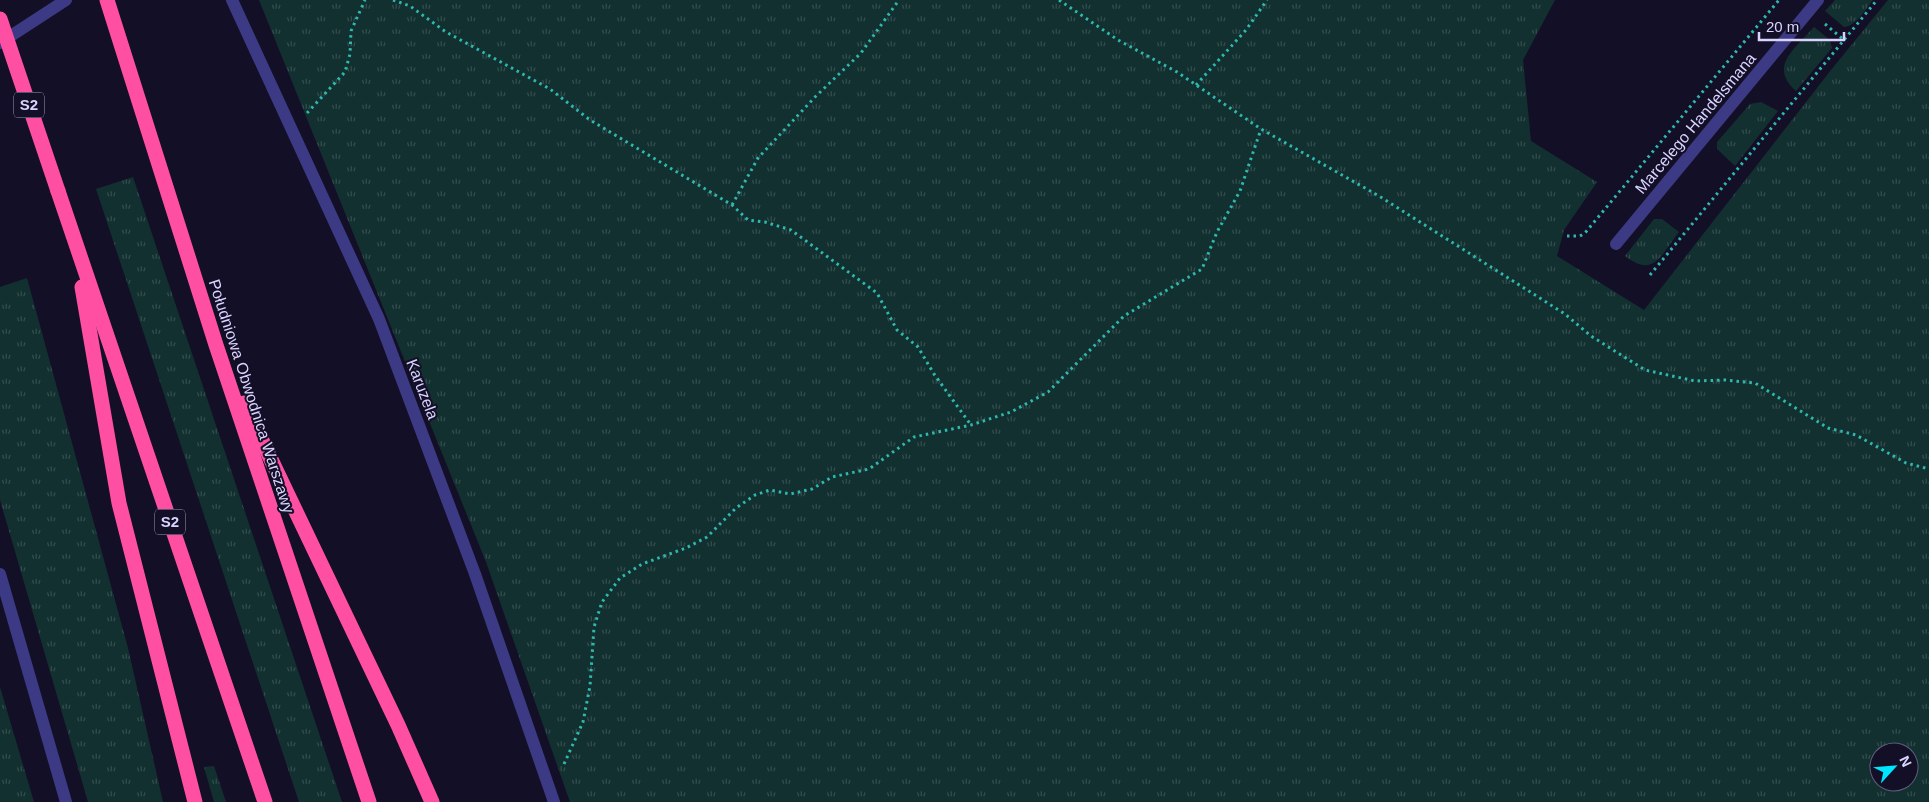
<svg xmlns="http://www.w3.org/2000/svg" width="1929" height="802" viewBox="0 0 1929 802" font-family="Helvetica,sans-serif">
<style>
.grass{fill:url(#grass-tufts);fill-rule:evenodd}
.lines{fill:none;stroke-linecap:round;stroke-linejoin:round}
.path{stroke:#2fb8b0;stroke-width:3;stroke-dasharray:2.5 4;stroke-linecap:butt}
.minor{stroke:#3d3a85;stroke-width:12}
.highway{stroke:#ff4fa3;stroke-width:15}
.highway-bridge{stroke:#ff4fa3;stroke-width:15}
.labels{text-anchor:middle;stroke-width:4;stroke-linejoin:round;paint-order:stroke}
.shield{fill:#130f26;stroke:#9e99be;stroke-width:1}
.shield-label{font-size:15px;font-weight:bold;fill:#d9d4ff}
.street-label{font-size:16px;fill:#d9d4ff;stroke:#130f26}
</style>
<defs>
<pattern id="grass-tufts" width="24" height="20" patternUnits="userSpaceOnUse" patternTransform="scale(1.25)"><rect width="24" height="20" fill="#12302f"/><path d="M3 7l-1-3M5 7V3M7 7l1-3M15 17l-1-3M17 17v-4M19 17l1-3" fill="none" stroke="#344d4e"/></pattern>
</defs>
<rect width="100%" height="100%" fill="#130f26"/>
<g class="grass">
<path d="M259,0H1555L1523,60L1531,141L1597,182L1564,230L1557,256L1644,310L1831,70L1888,0H1929V802H570L486,562ZM1879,752H1909V782H1879Z"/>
<path d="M1835,0H1873C1866,9 1855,27 1844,27L1825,11Z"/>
<path d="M1814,27L1830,40L1832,48L1796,91C1768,66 1795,49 1814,27Z"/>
<path d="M1761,102L1778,111L1735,166L1717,149V142L1750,104Z"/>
<path d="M133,177L342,802H299L96,189Z"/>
<path d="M1654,219H1662L1679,232C1661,254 1655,279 1625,256Z"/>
<path d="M27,278L128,648L163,802H88L0,500V287Z"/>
<path d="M0,687L34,802H0Z"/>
<path d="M214,766L226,802H214L204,767Z"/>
</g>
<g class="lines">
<g class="path">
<path d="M393,0L410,6L446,32L550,89L590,120L732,205L748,220L765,222L791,230L877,293L897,330L918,347L934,374L971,425"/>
<path d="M1059,0L1118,40L1177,72L1261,129L1379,196L1565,314L1591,336L1645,370L1695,381L1725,380L1755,383L1828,428L1856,435L1906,463L1929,469"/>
<path d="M1825,24L1844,40"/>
<path d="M1196,85L1246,30L1267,0"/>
<path d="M307,113L345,72L350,54L351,31L365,0"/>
<path d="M732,205L758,158L815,97L861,53L899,0"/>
<path d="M1567,236H1580L1585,233L1779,0"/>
<path d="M1650,275L1877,0"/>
<path d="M564,764L583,722L590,686L594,627L602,602L620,578L642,564L686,548L707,537L736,508L755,495L770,490L790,494L812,489L832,477L869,469L914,437L971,425L1011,412L1048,392L1124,316L1202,269L1217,232L1240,191L1261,129"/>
</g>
<g class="minor">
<path d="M232,0L379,319L475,574L554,802"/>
<path d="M0,43L66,0"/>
<path d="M1616,244L1818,0"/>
<path d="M0,574L66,802"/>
</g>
<g class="highway">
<path d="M107,0L216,345L369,802"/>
<path d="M58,191L265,802"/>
<path d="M82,287L119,503L195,802"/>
<path d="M244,403L398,725L432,802"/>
</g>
<path class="highway-bridge" d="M0,19L58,191"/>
</g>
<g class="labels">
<g class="shield">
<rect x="14" y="92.5" width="30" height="25" rx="4"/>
<rect x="155" y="509.5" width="30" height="25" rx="4"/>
</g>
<g class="shield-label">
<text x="29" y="110">S2</text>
<text x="170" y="527">S2</text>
</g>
<g class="street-label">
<text transform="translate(1695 123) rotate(-50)" y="6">Marcelego Handelsmana</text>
<text transform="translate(423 389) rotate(69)" y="6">Karuzela</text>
<text transform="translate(252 396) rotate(72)" y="6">Południowa Obwodnica Warszawy</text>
</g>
</g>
<g transform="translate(1894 767) rotate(64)"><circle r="24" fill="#130f26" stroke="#625e7d"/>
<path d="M0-4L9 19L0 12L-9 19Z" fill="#00e5ff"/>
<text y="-8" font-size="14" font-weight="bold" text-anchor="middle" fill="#d9d4ff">N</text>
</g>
<path d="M1759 32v8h85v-8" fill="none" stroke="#d9d4ff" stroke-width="2.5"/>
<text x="1766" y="32" font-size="15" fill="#d9d4ff" stroke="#130f26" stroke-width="4" paint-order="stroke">20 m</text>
</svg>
